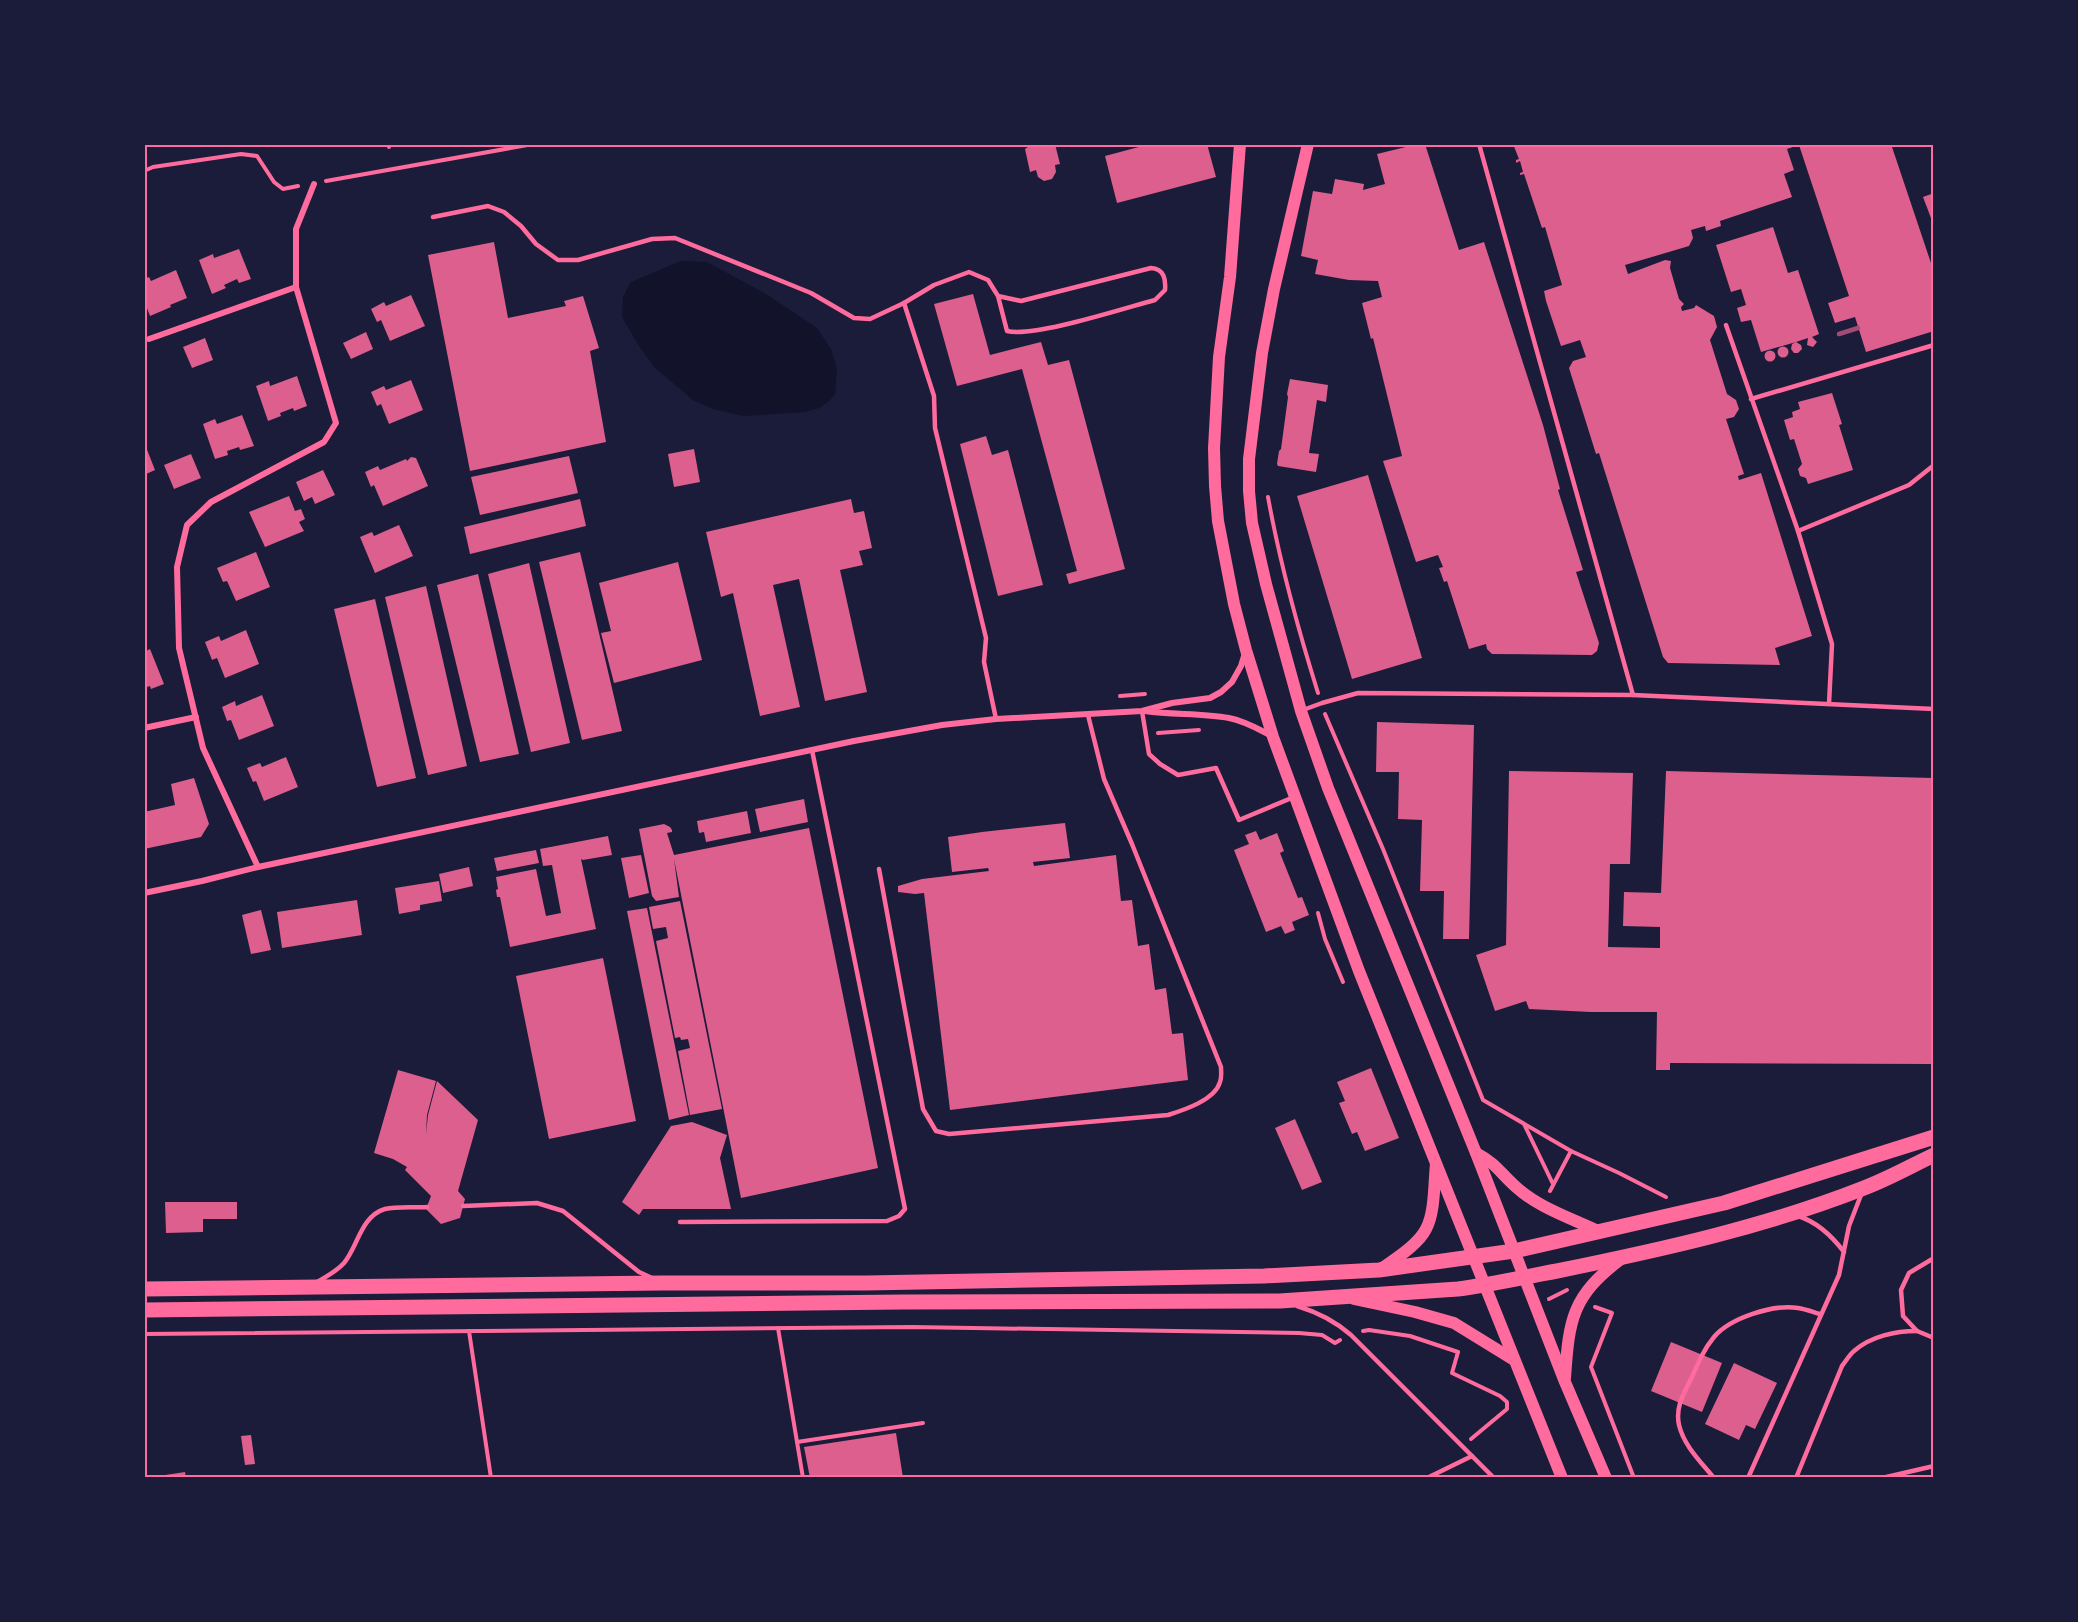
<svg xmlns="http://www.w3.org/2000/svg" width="2078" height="1622" viewBox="0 0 2078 1622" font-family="'Space Grotesk',sans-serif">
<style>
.water{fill:#12122b}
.building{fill:#dd5f8e}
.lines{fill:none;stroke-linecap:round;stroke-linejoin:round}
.path{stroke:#ff6b9d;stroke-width:4}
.service{stroke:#ff6b9d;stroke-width:4.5}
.minor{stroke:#ff6b9d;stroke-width:6}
.secondary{stroke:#ff6b9d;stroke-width:12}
.primary{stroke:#ff6b9d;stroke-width:15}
.rail{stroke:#a44b75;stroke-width:4.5}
.neatline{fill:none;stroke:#ff6b9d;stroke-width:2}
</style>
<rect width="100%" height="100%" fill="#1b1b3a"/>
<path class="water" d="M681,261L707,262L766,294L817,328L831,349L837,369L835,394L829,401L819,408L806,412L743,416L713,409L693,400L654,367L639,346L622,317L623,297L631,282Z"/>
<g class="building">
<path d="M1032,144H1055L1060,164L1055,165L1056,172L1052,179L1044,181L1038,177L1036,170L1030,172L1025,149Z"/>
<path d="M1150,144H1207L1216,177L1117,203L1105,156Z"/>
<path d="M1418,144H1425L1459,250L1484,242L1543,425L1560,489L1558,490L1583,570L1576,572L1599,643L1597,651L1592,655L1492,654L1487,649L1486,644L1469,649L1447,581L1444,582L1439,568L1443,567L1438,555L1416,562L1383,461L1402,456L1373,338L1371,339L1362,303L1382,297L1378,281L1349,280L1315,274L1318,260L1301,256L1313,191L1332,194L1335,179L1364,184L1363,190L1385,184L1377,154Z"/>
<path d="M1513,144H1891L1934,272V331L1866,352L1855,317L1835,323L1828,303L1849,296L1799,145L1787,149L1794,170L1784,174L1792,197L1720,221L1721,226L1706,231L1705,226L1691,230L1693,238L1689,246L1625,265L1628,274L1665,260L1671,261L1670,268L1679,299L1684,304L1681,307L1682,311L1694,308L1696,305L1714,316L1717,327L1710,340L1727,394L1736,400L1739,409L1734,417L1726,419L1744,474L1738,476L1739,480L1761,473L1812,636L1775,648L1780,665L1668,663L1663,657L1599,453L1596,454L1569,368L1573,361L1586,357L1580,340L1561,346L1546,301L1544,291L1562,285L1545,227L1542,228L1524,174L1520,175V173L1523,172L1520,161L1516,163V160L1519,159Z"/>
<path d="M1934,193V226L1923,197Z"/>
<path d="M1773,227L1788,273L1798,270L1819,334L1812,337L1817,342L1813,347L1807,345L1808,338L1796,342L1801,345L1802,349L1798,353H1794L1791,349L1792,344L1796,342L1761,352L1751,320L1741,322L1737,308L1746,305L1741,289L1731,292L1716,245Z"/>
<path d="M494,242L508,318L566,306L564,301L583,296L599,348L590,351L606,442L470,471L428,255Z"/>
<path d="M239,249L251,279L239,283L237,279L224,285L226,288L212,294L199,260L213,254L214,258Z"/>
<path d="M176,270L187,298L170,305L171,307L150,316L144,300V279L149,277L151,281Z"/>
<path d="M973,294L990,355L1041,342L1048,365L1069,360L1125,569L1069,584L1066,574L1077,571L1022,369L957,386L934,304Z"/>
<path d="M411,295L425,326L390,341L381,320L377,322L371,309L384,302L386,306Z"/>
<path d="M366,332L373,349L351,359L343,343Z"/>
<path d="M205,338L213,360L192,368L183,347Z"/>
<circle cx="1783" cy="352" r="5.5"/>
<circle cx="1770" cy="356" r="5.5"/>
<path d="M297,376L307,406L294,411L293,408L280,413L281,416L268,421L256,386L269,381L270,386Z"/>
<path d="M1290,379L1328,385L1326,402L1317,400L1309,453L1319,454L1316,472L1278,466L1277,464L1279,451L1281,449L1288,397L1287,394Z"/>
<path d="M411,380L423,410L389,424L381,404L377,406L371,392L384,386L386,390Z"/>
<path d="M1832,393L1842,424L1839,425L1853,470L1808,484L1806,478L1800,476L1798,469L1802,464L1794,439L1790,440L1784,420L1793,417L1792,412L1800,409L1798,402Z"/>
<path d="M242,415L254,446L240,450L239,447L227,451L228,455L215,459L203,424L215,419L217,424Z"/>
<path d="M986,436L992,455L1008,450L1043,585L998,596L960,444Z"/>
<path d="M144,442L155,470L144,475Z"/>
<path d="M694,449L700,482L674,487L668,454Z"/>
<path d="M191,454L201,478L174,489L164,465Z"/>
<path d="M569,456L578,493L480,515L471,477Z"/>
<path d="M411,457L416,458L428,486L383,506L374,485L371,487L365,472L378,466L380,470L406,459L407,461Z"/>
<path d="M323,470L335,495L315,504L312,497L304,501L296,482Z"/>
<path d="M1368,475L1422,658L1352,679L1297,496Z"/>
<path d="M289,496L295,511L301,509L305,519L299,522L304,531L265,547L249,512Z"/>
<path d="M580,499L586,526L470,554L464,527Z"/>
<path d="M851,499L854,513L864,511L872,548L859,551L863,565L840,570L867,692L825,701L799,579L773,585L800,707L760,716L733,593L721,597L706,532Z"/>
<path d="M399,525L413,556L375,573L360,537L372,532L374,536Z"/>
<path d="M256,552L270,587L236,601L227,581L223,582L217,568Z"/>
<path d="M580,552L622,731L582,740L539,562Z"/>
<path d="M678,562L702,660L614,683L601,633L611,631L599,583Z"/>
<path d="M529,563L570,743L531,752L488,574Z"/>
<path d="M478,574L519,754L480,762L437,585Z"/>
<path d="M426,586L467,766L428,775L385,597Z"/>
<path d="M375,599L416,778L377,787L334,609Z"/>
<path d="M246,630L259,664L225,678L217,658L212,660L205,642L219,636L221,641Z"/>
<path d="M150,649L164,684L151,689L150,686L144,688V652Z"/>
<path d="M262,695L274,726L239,740L231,720L227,721L222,707L235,701L236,706Z"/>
<path d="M1377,722L1474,725L1469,939H1443L1444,891H1420L1422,820L1398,819L1399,772H1376Z"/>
<path d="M286,757L298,787L264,801L256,781L253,782L247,768L260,763L262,767Z"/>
<path d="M1509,771L1633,773L1630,864H1610L1608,947L1660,948V927L1623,926L1624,892L1661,893L1666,771L1934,778V1064L1670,1063V1070H1656L1657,1012H1591L1529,1009L1526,1001L1495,1011L1476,955L1506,945Z"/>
<path d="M194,778L209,824L201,837L144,849V812L175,805L171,784Z"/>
<path d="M804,799L808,822L760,832L755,809Z"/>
<path d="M747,811L751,833L706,842L704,832L699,833L697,821Z"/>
<path d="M1065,823L1070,858L1033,862L1034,866L1116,855L1121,901L1132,900L1138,946L1149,944L1155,990L1166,988L1172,1034L1183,1033L1188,1080L950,1110L924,893L915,894L898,892V886L922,879L989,871L988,868L952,872L948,837L982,832Z"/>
<path d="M664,824L670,827L672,830V832L667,833L674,855L809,828L878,1168L741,1198L674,859L679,897L656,901L652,896L639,829Z"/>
<path d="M1256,831L1260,840L1277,833L1284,851L1280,853L1298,898L1302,897L1309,915L1292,922L1295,930L1285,934L1281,926L1266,932L1234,850L1249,844L1245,835Z"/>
<path d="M608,836L612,855L583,860L581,859L596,929L510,947L500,897H497L496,890L498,889L496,877L536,869L546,916L561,913L552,865L543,866L540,849Z"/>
<path d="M536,850L539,863L497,871L494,858Z"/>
<path d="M641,855L649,893L629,898L621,858Z"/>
<path d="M469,867L473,886L443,893L439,874Z"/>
<path d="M439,881L442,901L420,905V910L399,914L395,888Z"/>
<path d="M357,900L362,935L282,948L277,912Z"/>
<path d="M680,901L722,1109L690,1115L678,1051L690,1048L688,1039L681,1040L680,1037L675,1038L656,941L668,938L666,927L653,929L649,907Z"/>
<path d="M647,908L689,1115L669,1120L627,911Z"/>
<path d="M261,910L271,950L251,954L242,915Z"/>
<path d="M603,958L636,1121L549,1139L516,976Z"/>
<path d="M1371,1068L1399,1138L1365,1151L1357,1132L1352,1134L1339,1103L1345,1101L1337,1082Z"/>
<path d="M398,1070L436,1081L427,1115L426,1134L428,1115L437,1081L478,1120L458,1191L465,1199L460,1218L441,1224L426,1209L431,1196L405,1170L407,1167L393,1159L374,1153Z"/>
<path d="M1295,1119L1322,1182L1302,1190L1275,1128Z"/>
<path d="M692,1122L727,1135L720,1158L731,1209H643L639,1215L622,1202L671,1126Z"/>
<path d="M165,1202H237V1219H203V1232L166,1233Z"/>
<path d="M1671,1342L1722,1363L1702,1412L1651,1391Z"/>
<path d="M1734,1363L1777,1383L1755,1429L1746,1425L1739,1440L1705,1424Z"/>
<path d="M896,1433L903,1478H810L804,1447Z"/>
<path d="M251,1435L255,1464L245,1465L241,1436Z"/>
<path d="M185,1472L186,1478H152V1477Z"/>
</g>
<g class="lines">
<g class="path">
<path d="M389,144V147"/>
<path d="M144,171L153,167L241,154L257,156L274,182L283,189L298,186"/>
<path d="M326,181L533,144"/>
<path d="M1268,497C1280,564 1298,629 1318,693"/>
<path d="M1120,696L1145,694"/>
<path d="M1325,714L1383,849L1483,1100L1571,1151L1550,1191"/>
<path d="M1158,733L1199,730"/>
<path d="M1318,913L1325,939L1343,982"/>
<path d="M1524,1124L1553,1184"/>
<path d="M1571,1151L1619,1173L1666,1197"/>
<path d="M1549,1299L1567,1290"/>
<path d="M1595,1307L1612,1313L1591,1367L1634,1478"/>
<path d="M778,1328L803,1478"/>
<path d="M469,1331L491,1478"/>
<path d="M1363,1331L1369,1330L1410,1336L1458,1352"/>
<path d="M144,1334L912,1327L1299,1333L1322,1335L1335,1343L1340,1340"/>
<path d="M1458,1352L1452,1373L1500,1396L1507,1402V1409L1471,1439"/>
<path d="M797,1442L923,1423"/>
</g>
<g class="service">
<path d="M1479,144L1633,695"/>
<path d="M433,217L488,206L504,212L521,226L536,244L558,260H578L652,239L675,238L811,293L854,318L870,319L904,303L934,285L969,272L988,280L998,296L1021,301L1151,268C1164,269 1166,279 1165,290L1155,300C1125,308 1033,338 1007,331L998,296"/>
<path d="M904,303L934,396L935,428L986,638L984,662L996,719"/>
<path d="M1726,325L1798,531"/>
<path d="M1751,399L1934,345"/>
<path d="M1829,704L1832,644L1798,531L1909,485L1934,465"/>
<path d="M1303,710L1322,703L1358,693L1633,695L1934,709"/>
<path d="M1142,711L1149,754L1160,764L1178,775L1216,768L1239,820L1294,797"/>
<path d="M879,869L923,1109L936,1131L949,1134L1168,1115C1184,1110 1215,1100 1220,1082C1222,1077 1221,1072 1221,1067L1132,844L1104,779L1088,715"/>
<path d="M463,1206L537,1203L563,1211L639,1272L652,1278"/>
<path d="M1798,1216C1817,1222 1832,1236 1844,1252"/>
<path d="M680,1222L887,1221L899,1216L905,1209L812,750"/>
<path d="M1934,1258L1909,1273L1901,1290L1903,1316L1917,1331L1934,1338"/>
<path d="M317,1282C326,1277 337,1271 344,1263C358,1246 361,1216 385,1209C398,1206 414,1208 427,1207"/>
<path d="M1297,1306C1317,1312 1335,1321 1351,1335L1494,1478"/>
<path d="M1427,1478L1472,1456"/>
<path d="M1714,1478C1701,1462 1684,1446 1679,1425C1675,1407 1684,1393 1692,1377C1698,1363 1704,1349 1714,1337C1730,1318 1773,1304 1798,1308C1805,1309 1813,1312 1820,1314"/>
<path d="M1748,1478L1839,1275L1849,1226L1861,1195"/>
<path d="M1796,1478L1842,1366C1846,1361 1850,1354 1854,1351C1871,1336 1896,1331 1917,1331"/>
<path d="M1882,1478L1934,1466"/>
</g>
<g class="minor">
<path d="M149,339L296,287"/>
<path d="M1145,711C1173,715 1202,713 1229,718C1245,721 1258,729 1272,736"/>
<path d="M144,728L196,717"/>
<path d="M258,867L203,748L179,648L177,567L187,525L211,502L324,442L336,423L296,287V229L314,184"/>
<path d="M144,893L202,881L258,867L854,741L942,725L996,719L1142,711L1172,703L1210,698L1221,692L1232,682L1241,666L1245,653"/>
</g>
<g class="secondary">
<path d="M1240,144L1230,277L1219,357L1214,448L1215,486L1218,521L1234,604L1246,650L1273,737L1359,971L1562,1478"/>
<path d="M1308,144L1274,289L1262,353L1249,459V491L1252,523L1266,584L1301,711L1328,788L1476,1153L1565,1382L1606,1478"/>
<path d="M1476,1153C1497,1164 1500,1173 1516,1187C1539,1208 1571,1218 1600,1232"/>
<path d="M1381,1269C1395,1259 1418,1245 1426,1229C1435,1213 1434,1182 1436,1164"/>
<path d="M1354,1299L1415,1312L1454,1323L1514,1360"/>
<path d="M1565,1378C1569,1319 1572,1296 1621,1259"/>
</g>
<g class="primary">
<path d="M144,1289L662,1283H866L1264,1276L1379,1270L1514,1251L1724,1203L1934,1137"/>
<path d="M144,1310L903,1302L1280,1301L1458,1289C1491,1285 1524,1277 1557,1271C1660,1250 1765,1227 1864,1188C1888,1179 1911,1166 1934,1155"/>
</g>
<path class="rail" d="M1839,334L1858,328"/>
</g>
<rect width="2078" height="1622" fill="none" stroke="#1b1b3a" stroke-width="291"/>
<rect x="146" y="146" width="1786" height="1330" class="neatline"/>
</svg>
